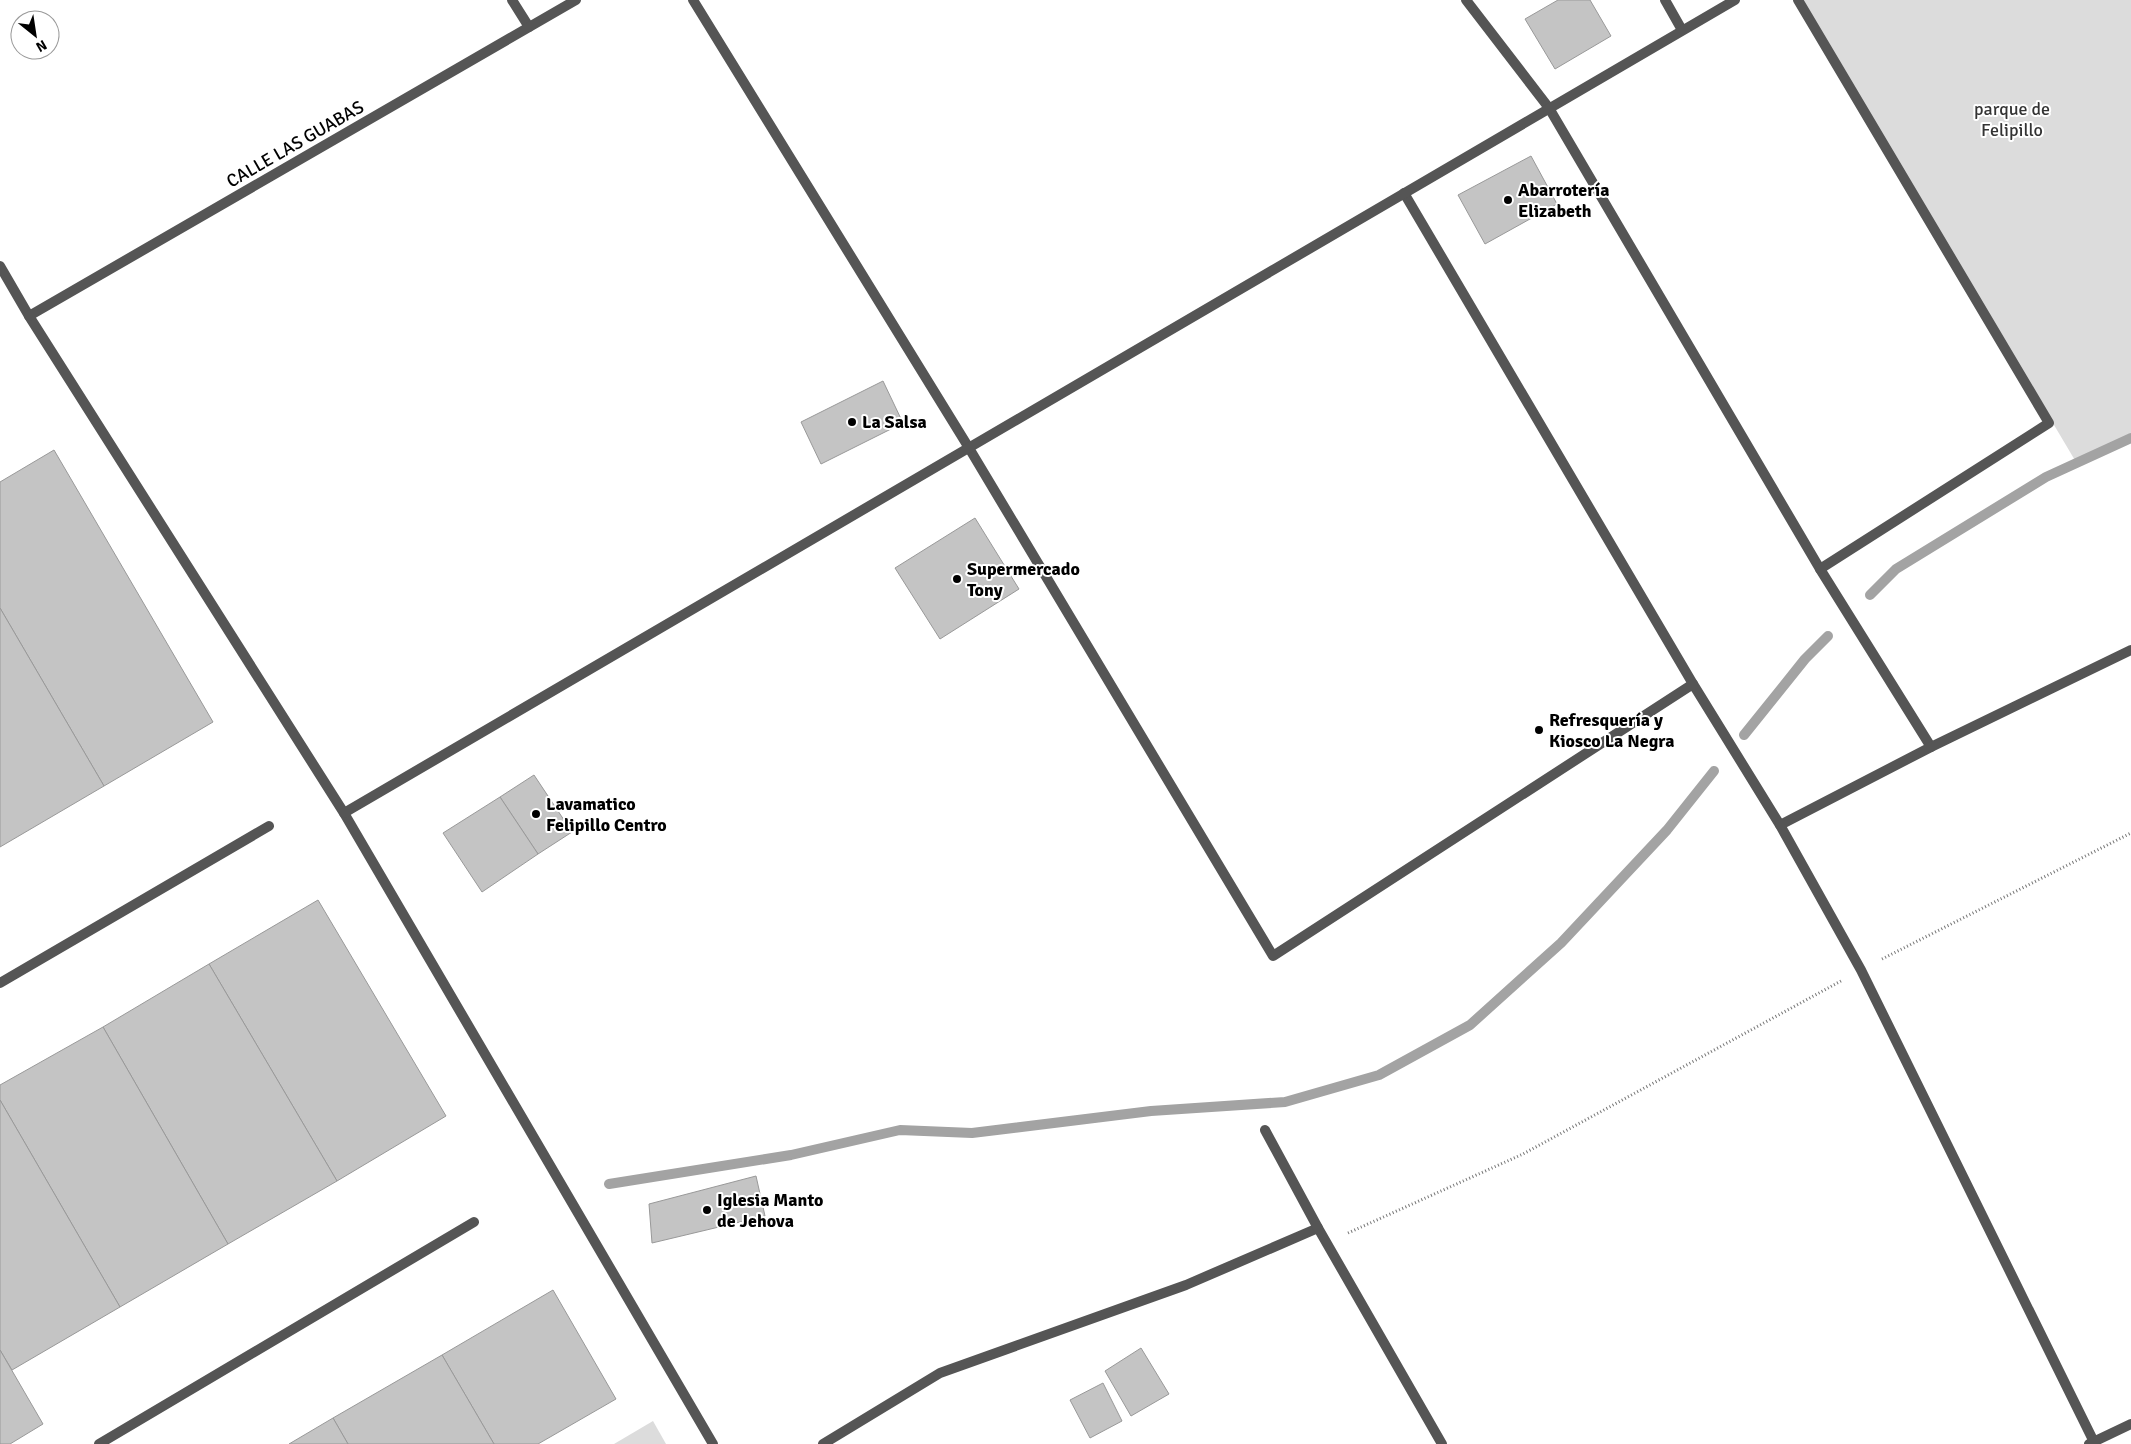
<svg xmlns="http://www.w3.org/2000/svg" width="2131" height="1444" viewBox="0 0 2131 1444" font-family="Signika,sans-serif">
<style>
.green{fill:#dcdcdc}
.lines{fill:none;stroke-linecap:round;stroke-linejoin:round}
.stream{stroke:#a3a3a3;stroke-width:10}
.building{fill:#c4c4c4;stroke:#999}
.path{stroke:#777;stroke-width:3;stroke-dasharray:1 2.5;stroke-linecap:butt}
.lane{stroke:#555;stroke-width:10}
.street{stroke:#555;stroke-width:10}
.poi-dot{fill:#000;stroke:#fff;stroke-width:2}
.labels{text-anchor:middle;stroke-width:4;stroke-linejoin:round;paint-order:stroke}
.park-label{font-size:18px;fill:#333;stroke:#fff}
.street-label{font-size:18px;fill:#000;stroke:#fff}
.poi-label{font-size:18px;font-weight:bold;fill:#000;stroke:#fff;text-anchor:start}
</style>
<rect width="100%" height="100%" fill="#fff"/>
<g class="green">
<path d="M1801,0H2131V435L2076,462Z"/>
<path d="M653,1421L666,1444H614Z"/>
</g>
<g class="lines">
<g class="stream">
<path d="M1870,595L1896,569L2046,477L2131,438"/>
<path d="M1744,735L1805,659L1828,636"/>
<path d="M609,1184L791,1155L900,1130L972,1133L1151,1111L1285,1102L1379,1075L1470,1025L1561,943L1667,830L1714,771"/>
</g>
</g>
<g class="building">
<path d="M1558,0H1590L1611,36L1555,69L1525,19Z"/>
<path d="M1531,156L1557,204L1485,244L1458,195Z"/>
<path d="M883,381L903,423L821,464L801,422Z"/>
<path d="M54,450L213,722L104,786L0,608V482Z"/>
<path d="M975,518L1019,589L940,639L895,568Z"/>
<path d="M0,608L104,786L0,847Z"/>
<path d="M534,775L572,832L538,854L500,797Z"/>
<path d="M500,797L538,854L482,892L443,833Z"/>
<path d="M318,900L446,1116L337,1181L209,964Z"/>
<path d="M209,964L337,1181L228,1244L103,1027Z"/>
<path d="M103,1027L228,1244L120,1307L0,1100V1085Z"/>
<path d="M0,1100L120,1307L12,1370L0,1350Z"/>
<path d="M756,1176L765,1216L652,1243L649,1204Z"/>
<path d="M553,1290L616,1399L538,1444H494L442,1355Z"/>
<path d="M1141,1348L1169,1394L1131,1416L1105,1371Z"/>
<path d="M0,1350L43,1424L10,1444H0Z"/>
<path d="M442,1355L494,1444H348L333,1418Z"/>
<path d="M1103,1383L1122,1421L1090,1438L1070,1400Z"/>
<path d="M333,1418L348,1444H289Z"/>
</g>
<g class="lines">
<g class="path">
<path d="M1882,959L2131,833"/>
<path d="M1348,1233L1523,1154L1841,981"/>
</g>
<g class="lane">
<path d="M512,0L529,27"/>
<path d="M1404,193L1693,684"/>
<path d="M0,983L269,826"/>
<path d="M99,1444L474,1222"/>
<path d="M823,1444L940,1373L1186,1285L1318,1228"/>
</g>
<g class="street">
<path d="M693,0L969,448L1273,956L1693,684L1780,825L1861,970L2095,1444"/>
<path d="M1466,0L1549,108L1820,569L1931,747"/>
<path d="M1665,0L1682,30"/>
<path d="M1798,0L2049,423L1820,569"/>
<path d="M0,266L29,316L344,813L713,1444"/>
<path d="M29,316L576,0"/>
<path d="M344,813L1735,0"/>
<path d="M1780,825L1931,747L2131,650"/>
<path d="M1265,1130L1318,1228L1442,1444"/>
<path d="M2089,1444L2131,1424"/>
</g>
</g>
<g class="poi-dot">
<circle cx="1508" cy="200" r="5"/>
<circle cx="852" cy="422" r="5"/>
<circle cx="957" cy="579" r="5"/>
<circle cx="1539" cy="730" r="5"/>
<circle cx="536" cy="814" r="5"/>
<circle cx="707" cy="1210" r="5"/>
</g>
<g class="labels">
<g class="park-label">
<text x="2012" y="115">parque de<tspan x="2012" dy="21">Felipillo</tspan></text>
</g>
<g class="street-label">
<text transform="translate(295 144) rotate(-30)" y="6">CALLE LAS GUABAS</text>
</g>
<g class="poi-label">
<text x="1518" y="196">Abarrotería<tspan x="1518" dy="21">Elizabeth</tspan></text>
<text x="862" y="428">La Salsa</text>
<text x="967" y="575">Supermercado<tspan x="967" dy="21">Tony</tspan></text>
<text x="1549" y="726">Refresquería y<tspan x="1549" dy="21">Kiosco La Negra</tspan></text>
<text x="546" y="810">Lavamatico<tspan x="546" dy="21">Felipillo Centro</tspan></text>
<text x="717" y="1206">Iglesia Manto<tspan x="717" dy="21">de Jehova</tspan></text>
</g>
</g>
<g transform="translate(35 35) rotate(150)"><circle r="24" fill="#ffffff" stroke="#999999"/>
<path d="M0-4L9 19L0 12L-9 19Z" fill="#000000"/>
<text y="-8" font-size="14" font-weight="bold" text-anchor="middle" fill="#000000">N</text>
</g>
</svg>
